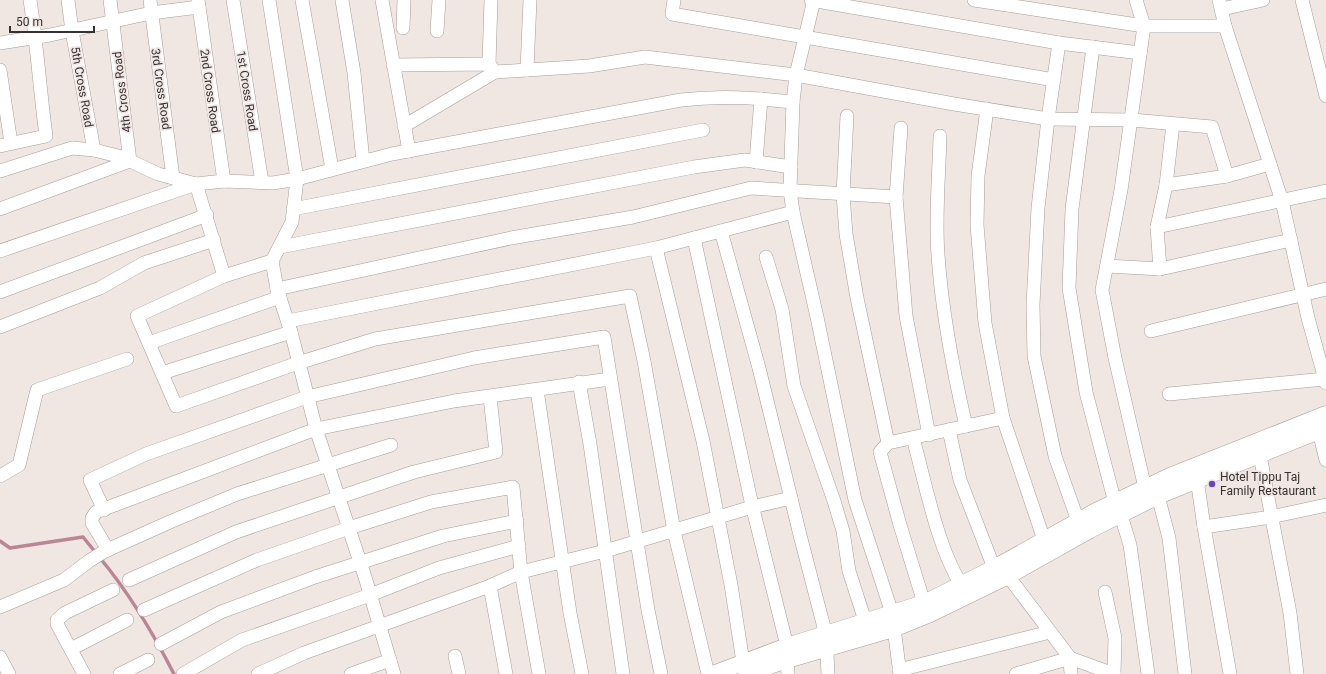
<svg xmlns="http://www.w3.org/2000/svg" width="1326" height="674" viewBox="0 0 1326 674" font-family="Roboto,sans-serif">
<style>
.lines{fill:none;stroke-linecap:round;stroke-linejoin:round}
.stream{stroke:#bc8596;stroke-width:3.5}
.minor-casing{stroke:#a69d99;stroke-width:14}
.major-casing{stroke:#a69d99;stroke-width:17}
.minor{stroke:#fff;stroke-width:13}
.major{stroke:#fff;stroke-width:16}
.poi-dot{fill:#6844bd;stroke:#f0e7e3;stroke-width:1.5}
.labels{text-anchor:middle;stroke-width:3.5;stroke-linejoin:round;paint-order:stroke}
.street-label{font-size:12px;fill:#353130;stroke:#f0e7e3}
.poi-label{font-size:12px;fill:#353130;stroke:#f0e7e3;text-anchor:start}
</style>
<rect width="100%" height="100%" fill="#f0e7e3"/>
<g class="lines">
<g class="stream">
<path d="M0,541L10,548L83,537L96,553"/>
<path d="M100,558C130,594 153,633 174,674"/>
</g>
<defs>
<g id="minor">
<path d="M68,0L72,31L94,150"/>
<path d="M150,0L173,178"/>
<path d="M198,0L224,181"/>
<path d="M233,0L262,182"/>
<path d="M269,0L297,179L292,222L272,261L277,289L291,332L316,429L365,577L394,674"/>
<path d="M302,0L332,169"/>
<path d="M342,0L354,73L363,161"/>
<path d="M382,0L409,151"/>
<path d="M674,0L672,14L1054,80"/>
<path d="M811,0L1059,43L1140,53"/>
<path d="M814,0L796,75L793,102L790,190L793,212L817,317L855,500L892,613L900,674"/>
<path d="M974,0L1144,26H1225"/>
<path d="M1136,0L1144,26L1121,190L1102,290L1115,358L1145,488L1158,496L1169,538L1185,674"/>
<path d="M1219,0L1225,26L1282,201L1308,318L1326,383"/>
<path d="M1302,0L1326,96"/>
<path d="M1222,9L1263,0"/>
<path d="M403,28L404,0"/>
<path d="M437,31L439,0"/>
<path d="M0,43L50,35L151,13L199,7"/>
<path d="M1059,43L1048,119L1038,208L1033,305L1034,356L1055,456L1078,521L1085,526"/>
<path d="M1093,47L1072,209L1069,288L1086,392L1115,503L1123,522L1130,545L1148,674"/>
<path d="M489,64L491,0"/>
<path d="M393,65L489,64L495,72"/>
<path d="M0,70L11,143"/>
<path d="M527,70L530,0"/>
<path d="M987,109L978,176L977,225L985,323L1003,418L1044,540L1049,548"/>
<path d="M847,116L843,194L846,234L857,298L888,443"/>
<path d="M404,126L495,72L589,66L645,57L796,75L954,104L1048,119L1132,120L1212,127L1227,176"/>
<path d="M901,128L896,197L906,316L929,435"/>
<path d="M940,136C939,176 935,216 938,255C942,313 953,370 966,426"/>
<path d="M0,146L46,136C40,91 37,45 30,0"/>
<path d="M756,162L761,99"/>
<path d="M0,171L72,148L94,150L122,157L158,174L196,184"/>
<path d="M196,184L224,276"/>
<path d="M1166,185L1227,176L1270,164"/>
<path d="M0,209L130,161L110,0"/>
<path d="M293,209L703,130"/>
<path d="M1157,227L1326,191"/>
<path d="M721,231L759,368L801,539L826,635L828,674"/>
<path d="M694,238L751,501L787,646"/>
<path d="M280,247L694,167L745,160L791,167"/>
<path d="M656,248L703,441L731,585L743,662L750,670"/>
<path d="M0,251L196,184L224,181L273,183L297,179L392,154L681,100C722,95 753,98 793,102"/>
<path d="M766,257L782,309L794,386L834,501L843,531L849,571L868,630"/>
<path d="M272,261L224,276L137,316L176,406L298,363L375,339L630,296L644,361L674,531L708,674"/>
<path d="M1107,266L1160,269L1291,240"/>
<path d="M1160,269L1157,227L1166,185L1173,124"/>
<path d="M277,289L511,238L633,217L751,188L896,197"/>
<path d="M0,292L207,215"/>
<path d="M288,321L656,248L793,212"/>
<path d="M0,327L100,288L144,263L214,240"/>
<path d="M1151,331L1326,289"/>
<path d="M149,343L280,297"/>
<path d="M162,373L291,332"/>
<path d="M579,382L590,444L623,674"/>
<path d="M537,390L570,613L582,674"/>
<path d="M1169,394L1325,379"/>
<path d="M1317,423L1326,460"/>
<path d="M949,430L960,480L994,568L1008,576L1070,658L1114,674"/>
<path d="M913,438C926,485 938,553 966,592"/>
<path d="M1258,445L1290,613L1297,674"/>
<path d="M1194,471L1197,479L1204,527L1230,674"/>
<path d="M0,476L19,465L37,390L127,359"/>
<path d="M104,510L90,480L146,454L307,397L474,358L604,337L648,610L661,674"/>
<path d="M1204,527L1271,517L1326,505"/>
<path d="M108,550L92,523V518L96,512L316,429L454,401L610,379"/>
<path d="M129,580L236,532L414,472L496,452L490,397"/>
<path d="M490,586L506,674"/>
<path d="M1105,592L1115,638L1114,674"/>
<path d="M0,607L64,580L89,561L105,551L172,521L237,494L391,445"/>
<path d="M144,610L257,560L349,528L431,502L513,487L521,572L539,674"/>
<path d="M928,611L924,603L900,525L880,452L888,443L1003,418"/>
<path d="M161,644L221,612L315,577L443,536L517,521"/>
<path d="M71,649L127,620"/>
<path d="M455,656L459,674"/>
<path d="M0,657L9,674"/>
<path d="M787,660L788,674"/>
<path d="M899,670L1050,632"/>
<path d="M84,674L57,624V620L65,613L113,590"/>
<path d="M120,674L148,660"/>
<path d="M183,674L242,640L370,595L439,568L519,546"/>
<path d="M258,674L304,653L490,586L521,572L605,551L752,507L791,498"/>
<path d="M351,674L390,660"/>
<path d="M1016,674L1070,658L1071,674"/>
</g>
<g id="major">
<path d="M713,674L787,646L924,603L994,568L1096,511L1170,476L1326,414"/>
<path d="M746,674L787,660L893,629L930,614L1008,576L1090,530L1158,496L1326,428"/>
</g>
</defs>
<use href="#minor" class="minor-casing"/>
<use href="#major" class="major-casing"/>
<use href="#minor" class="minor"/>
<use href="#major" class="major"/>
</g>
<circle class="poi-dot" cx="1212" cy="484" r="4"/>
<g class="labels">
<g class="street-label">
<text transform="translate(82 87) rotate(80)" y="4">5th Cross Road</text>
<text transform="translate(161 89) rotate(82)" y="4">3rd Cross Road</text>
<text transform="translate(210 91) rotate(82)" y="4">2nd Cross Road</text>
<text transform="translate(247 91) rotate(81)" y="4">1st Cross Road</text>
<text transform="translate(122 92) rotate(-97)" y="4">4th Cross Road</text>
</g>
<g class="poi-label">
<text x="1220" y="481">Hotel Tippu Taj<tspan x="1220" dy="14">Family Restaurant</tspan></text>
</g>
</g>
<path d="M10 26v6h84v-6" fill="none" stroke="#353130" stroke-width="2"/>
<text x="16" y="26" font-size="12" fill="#353130" stroke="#f0e7e3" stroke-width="3" paint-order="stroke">50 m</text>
</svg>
